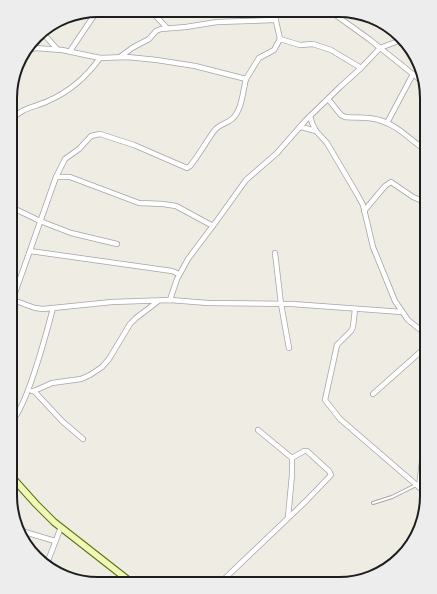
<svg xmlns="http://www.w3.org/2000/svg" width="437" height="594" viewBox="0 0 437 594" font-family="Quicksand,sans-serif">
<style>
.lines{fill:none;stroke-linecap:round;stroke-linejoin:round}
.lane-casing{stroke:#a5a5a5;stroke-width:4}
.street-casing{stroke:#a5a5a5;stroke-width:6}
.secondary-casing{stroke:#5d7208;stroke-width:8}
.lane{stroke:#fff;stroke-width:2}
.street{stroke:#fff;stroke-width:4.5}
.secondary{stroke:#eff7b9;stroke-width:6}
.rim{fill:none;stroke:#1e1e1e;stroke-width:2}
</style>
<rect width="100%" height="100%" fill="#efece4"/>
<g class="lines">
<defs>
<path id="lane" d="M373,503L392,497L416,485"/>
<g id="street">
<path d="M330,11L369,39L424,83"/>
<path d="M274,12L280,39L300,45L313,44L331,50L361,68"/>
<path d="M154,14L167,28"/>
<path d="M41,31L57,49"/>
<path d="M24,51L36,48L48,49L62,50L100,58L127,57L157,60L195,66L246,79L259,58L274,50L280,39"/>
<path d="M70,51L95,14"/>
<path d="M120,57L132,48L149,39L156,31L161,29L186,27L217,22L275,20"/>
<path d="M328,99L341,115L345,117C356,118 369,117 379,120C398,125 411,141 427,151"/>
<path d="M310,116L312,123L316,131L327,143L357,194L363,205L373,247L395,301L408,320L427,335"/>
<path d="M11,120C23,107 33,108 48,101C69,92 87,76 100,58"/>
<path d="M387,123L413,74"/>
<path d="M301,127L316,131"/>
<path d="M56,177L65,159L79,149L91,136L100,134L134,145L187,168L190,166C199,155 206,142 214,131C219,124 226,124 232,119C242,111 243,90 246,79"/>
<path d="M11,207L40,221L71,233L117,244"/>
<path d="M364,211L385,186L391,182L413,197L427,203"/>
<path d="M30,251L172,271L179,274"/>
<path d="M275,253L281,304L289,348"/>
<path d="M13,300L35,308L43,309L112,302L170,300L208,303L292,304L402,312"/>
<path d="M170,300L177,279L188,259L218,219L246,180L277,153L305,121L340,87L361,68L380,48L401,40"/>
<path d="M10,307L56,177H70L139,203L163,204L176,206L213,226"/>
<path d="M355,309L353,327L351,331L337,345L325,400L340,419L427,494"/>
<path d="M32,391H34L62,421L83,439"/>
<path d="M34,391L52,383L81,379L90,375L102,367L109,359L130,324L136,318L157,302"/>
<path d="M373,394L427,346"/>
<path d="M10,423C26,410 47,331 53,308"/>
<path d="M419,487L427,419"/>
<path d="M288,517L292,475V458"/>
<path d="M18,530L55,541"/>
<path d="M46,566L61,527"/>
<path d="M219,584L306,501L331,475L329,471L307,451H304L292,458L258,430"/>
</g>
<path id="secondary" d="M10,475L36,504L54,522L132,583"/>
</defs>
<use href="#lane" class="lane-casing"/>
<use href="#street" class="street-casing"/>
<use href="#secondary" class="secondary-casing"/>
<use href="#lane" class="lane"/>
<use href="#street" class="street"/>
<use href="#secondary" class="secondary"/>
</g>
<path d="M0 0H437V594H0ZM98 17H339A81 81 0 0 1 420 98V496A81 81 0 0 1 339 577H98A81 81 0 0 1 17 496V98A81 81 0 0 1 98 17Z" fill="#ededed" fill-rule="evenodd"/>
<path class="rim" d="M98 17H339A81 81 0 0 1 420 98V496A81 81 0 0 1 339 577H98A81 81 0 0 1 17 496V98A81 81 0 0 1 98 17Z"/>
</svg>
